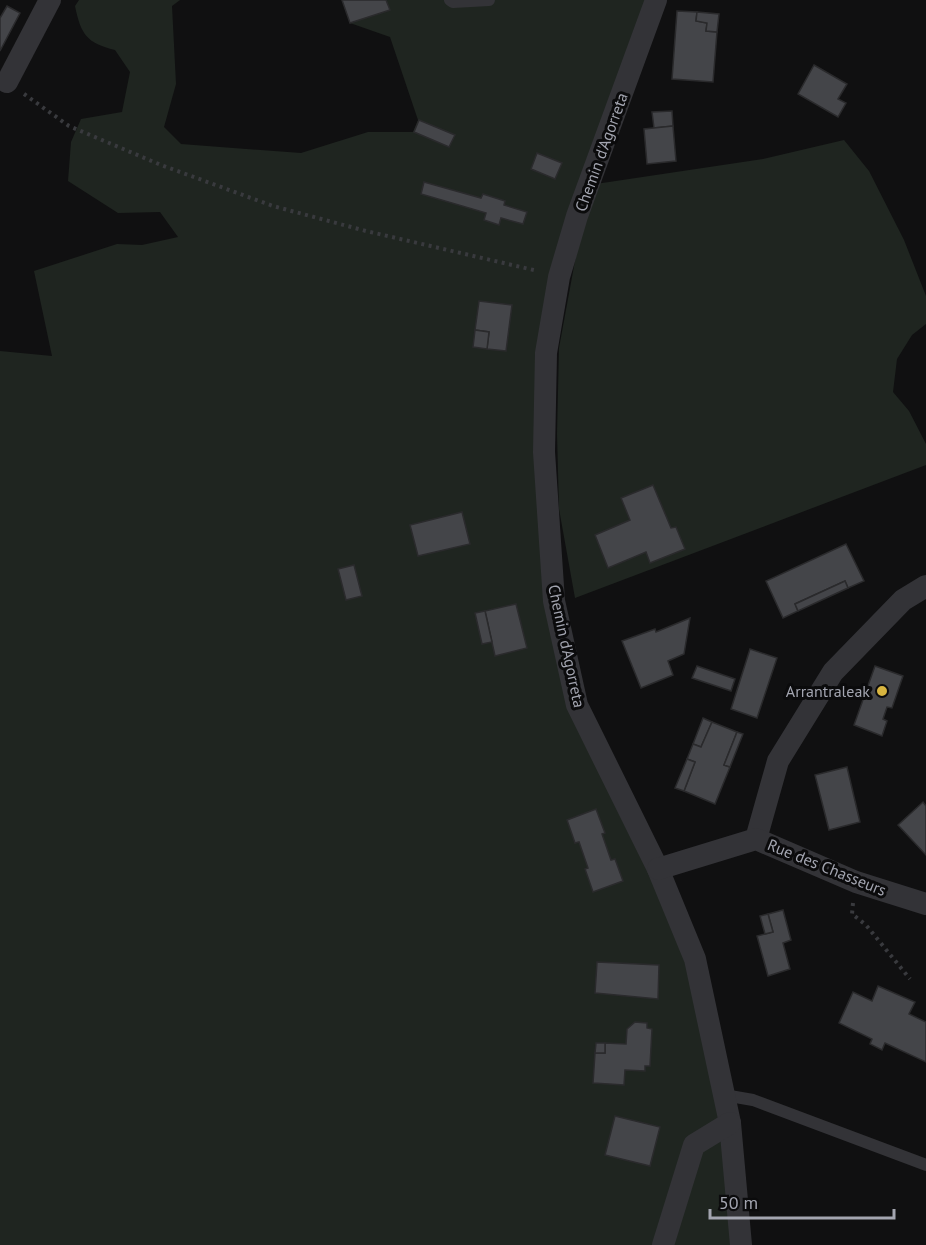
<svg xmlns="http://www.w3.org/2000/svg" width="926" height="1245" viewBox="0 0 926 1245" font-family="'PT Sans',sans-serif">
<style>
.green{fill:#1f2520}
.building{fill:#444549;stroke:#2a2a2c;stroke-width:1.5}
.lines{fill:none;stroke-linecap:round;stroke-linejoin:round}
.path{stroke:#393a3e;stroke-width:4;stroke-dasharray:3 4.5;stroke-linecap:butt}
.service{stroke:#333337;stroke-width:12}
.minor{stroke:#333337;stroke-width:22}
.poi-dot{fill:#d8b540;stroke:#0b0b0c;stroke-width:2}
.labels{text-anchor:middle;stroke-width:6;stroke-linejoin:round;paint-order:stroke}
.street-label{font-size:16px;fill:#a3a5b0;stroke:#0b0b0c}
.poi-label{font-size:16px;fill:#a3a5b0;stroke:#0b0b0c;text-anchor:end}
</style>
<rect width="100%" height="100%" fill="#101011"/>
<path class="green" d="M79,0H180L172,6L176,84L164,127L181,144L301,153L368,132H413L418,120L390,37L350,23L342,0H656L589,185L763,159L844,140L869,171L904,240L926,296V324L912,335L897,359L893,392L909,411L926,444V465L575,598L559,509L557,434L559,348L588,190L559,277L544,452L577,705L695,959L746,1245H0V351L52,356L34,271L117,244L142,245L178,237L160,212L118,213L68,181L71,142L81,119L122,112L130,72L115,50C87,43 81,35 75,6Z"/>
<g class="building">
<path d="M342,0H386L390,10L350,23Z"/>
<path d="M7,6L20,13L0,51V18Z"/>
<path d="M677,11L697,12L696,21L707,23L706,31L717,32L713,82L672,79Z"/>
<path d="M697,12L719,14L717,32L706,31L707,23L696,21Z"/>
<path d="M814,65L847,84L838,99L846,103L838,117L798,94Z"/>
<path d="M672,111L673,126L654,128L652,112Z"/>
<path d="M419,120L455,135L449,147L414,132Z"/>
<path d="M673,126L676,161L647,164L644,129Z"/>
<path d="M537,153L562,163L555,179L531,169Z"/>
<path d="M424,182L481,198L483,194L505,201L504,205L527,212L523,224L501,218L499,225L484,220L486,213L421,194Z"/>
<path d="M479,301L512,305L506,351L487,349L489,332L475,330Z"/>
<path d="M475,330L489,332L487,349L473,347Z"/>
<path d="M653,485L671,528L676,527L685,549L650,563L646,552L608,568L595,535L630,520L621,498Z"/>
<path d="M462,512L470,544L418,556L410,525Z"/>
<path d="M846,544L864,581L848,588L845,581L795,604L798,611L783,618L766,581Z"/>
<path d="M354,565L362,596L346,600L338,569Z"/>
<path d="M845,581L848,588L798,611L795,604Z"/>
<path d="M516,604L527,648L495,656L485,611Z"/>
<path d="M485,611L492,642L482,644L475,613Z"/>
<path d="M690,618L684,654L668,661L673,675L641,688L622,641L655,629L656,632Z"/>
<path d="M750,649L777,658L757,718L731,709Z"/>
<path d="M697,666L735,679L731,691L692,678Z"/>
<path d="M875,666L903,676L892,708L887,707L883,719L887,721L882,736L854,725Z"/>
<path d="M703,718L712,722L701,747L693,744Z"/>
<path d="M712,722L737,732L724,765L730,767L715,804L684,791L695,762L687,759L693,744L701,747Z"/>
<path d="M737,732L743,734L730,767L724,765Z"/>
<path d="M687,759L695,762L684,791L675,788Z"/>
<path d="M847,767L860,822L829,830L815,775Z"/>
<path d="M923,802L926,806V855L898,825Z"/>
<path d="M596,809L605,833L602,834L611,860L615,859L623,881L593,892L585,869L588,868L579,842L575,843L567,820Z"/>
<path d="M783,910L791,940L783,943L790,969L768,976L757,936L773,932L768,914Z"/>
<path d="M768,914L773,932L765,934L760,916Z"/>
<path d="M597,962L659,965L658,999L595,993Z"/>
<path d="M878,986L915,1002L909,1014L926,1022V1062L885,1043L882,1050L870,1044L872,1039L839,1023L853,992L872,1001Z"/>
<path d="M635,1022L647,1023V1028L652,1029L650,1066H645V1071L625,1070L624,1085L593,1083L595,1053H605V1043L626,1044L627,1029Z"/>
<path d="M596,1043H605V1053H595Z"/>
<path d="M615,1116L660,1127L650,1166L605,1155Z"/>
</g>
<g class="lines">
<g class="path">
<path d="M24,94L69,126L161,165L273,206L366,231L538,271"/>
<path d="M853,903L852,914L866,925L910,979"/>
</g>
<g class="service">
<path d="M450,0L453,2L489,0"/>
<path d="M724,1095L753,1100L926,1165"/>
</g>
<g class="minor">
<path d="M656,0L577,216L559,277L546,353L544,452L554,601L577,705L658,869L695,959L730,1123L741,1245"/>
<path d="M7,82L50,0"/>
<path d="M756,839L778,761L833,672L903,600L926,586"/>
<path d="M658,869L756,839L856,882L926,904"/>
<path d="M663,1245L694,1145L730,1123"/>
</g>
</g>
<circle class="poi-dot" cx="882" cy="691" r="6"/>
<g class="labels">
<g class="street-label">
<text transform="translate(601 152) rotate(-70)" y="6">Chemin d'Agorreta</text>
<text transform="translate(567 646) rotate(78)" y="6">Chemin d'Agorreta</text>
<text transform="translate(827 867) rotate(22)" y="6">Rue des Chasseurs</text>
</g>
<g class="poi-label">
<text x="870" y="697">Arrantraleak</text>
</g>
</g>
<path d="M710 1209v9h184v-9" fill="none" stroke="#a3a5b0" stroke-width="3"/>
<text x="719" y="1209" font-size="18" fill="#a3a5b0" stroke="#0b0b0c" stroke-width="4.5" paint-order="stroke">50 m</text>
</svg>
